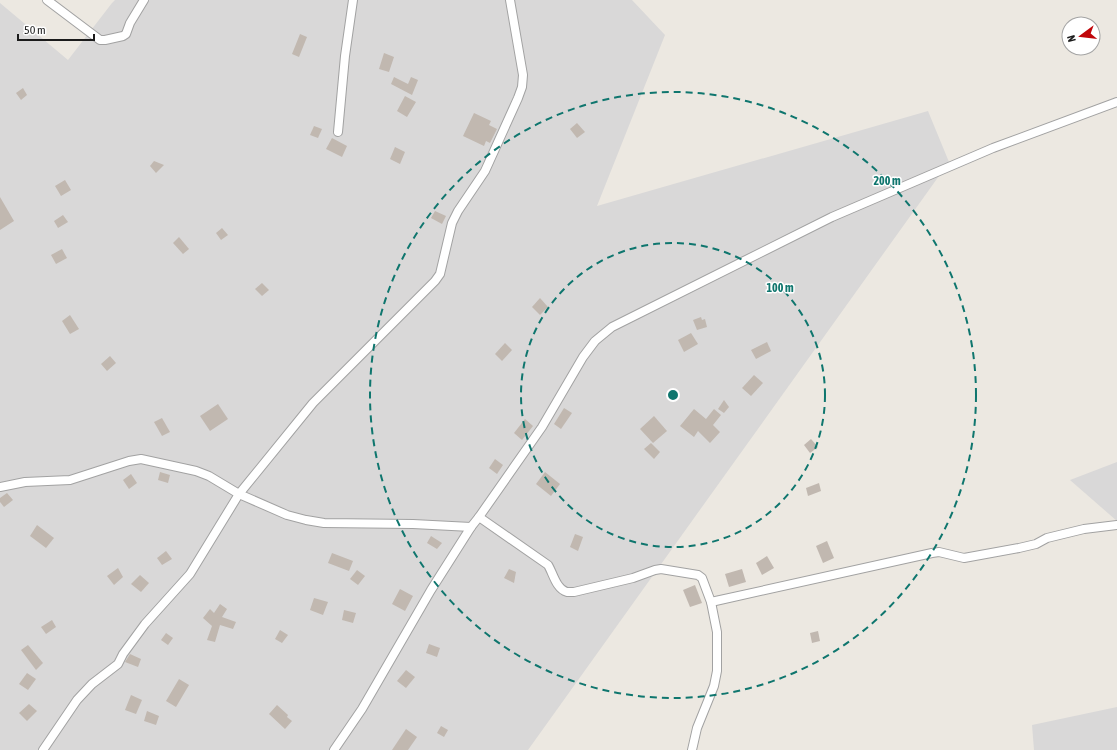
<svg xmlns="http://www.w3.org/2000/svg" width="1117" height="750" viewBox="0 0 1117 750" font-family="'Asap Condensed',sans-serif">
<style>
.residential{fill:#d9d8d8}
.building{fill:#c1b8b0}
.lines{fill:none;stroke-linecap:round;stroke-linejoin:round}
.street-casing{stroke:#a2a2a2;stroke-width:10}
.street{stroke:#fff;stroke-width:8}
.ring{fill:none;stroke:#0f766e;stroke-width:2;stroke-dasharray:7 5}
.centre{fill:#0f766e;stroke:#fff;stroke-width:2}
.ring-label{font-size:12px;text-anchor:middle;font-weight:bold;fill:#0f766e;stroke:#fff;stroke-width:3;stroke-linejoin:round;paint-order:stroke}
</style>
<rect width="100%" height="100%" fill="#ece8e1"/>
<g class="residential">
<path d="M115,0H632L665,35L597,206L928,111L949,162L528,750H0V3L68,60L112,3Z"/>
<path d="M1117,462V521L1070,480Z"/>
<path d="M1117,707V750H1034L1032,725Z"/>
</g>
<g class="building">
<path d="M300,34L307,37L299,57L292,54Z"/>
<path d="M384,53L394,57L389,72L379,69Z"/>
<path d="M394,77L408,84L411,77L418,80L412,95L391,84Z"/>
<path d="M23,88L27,95L21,100L16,93Z"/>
<path d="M405,96L416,102L407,117L397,111Z"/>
<path d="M474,113L491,121L489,125L497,129L490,143L486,141L484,146L463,136Z"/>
<path d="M577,123L585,132L577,138L570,129Z"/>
<path d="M314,126L322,129L318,138L310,135Z"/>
<path d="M332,138L347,146L342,157L326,149Z"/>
<path d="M395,147L405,152L400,164L390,159Z"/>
<path d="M154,161L164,165L156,173L150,166Z"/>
<path d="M65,180L71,190L61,196L55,186Z"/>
<path d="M0,197L14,221L0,230Z"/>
<path d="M435,211L446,216L442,224L431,218Z"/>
<path d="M63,215L68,222L58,228L54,221Z"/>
<path d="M222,228L228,235L221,240L216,233Z"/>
<path d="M179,237L189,249L183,254L173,243Z"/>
<path d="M62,249L67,258L56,264L51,255Z"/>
<path d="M262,283L269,290L262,296L255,289Z"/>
<path d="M540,298L548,307L540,315L532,307Z"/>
<path d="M70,315L79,329L70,334L62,321Z"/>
<path d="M701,317L702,320L705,319L707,327L697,330L693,320Z"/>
<path d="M691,333L698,344L684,352L678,340Z"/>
<path d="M767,342L771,351L756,359L751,350Z"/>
<path d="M505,343L512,350L502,361L495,354Z"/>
<path d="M110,356L116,363L107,371L101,364Z"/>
<path d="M754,375L763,383L751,396L742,388Z"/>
<path d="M724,400L729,407L724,413L718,409Z"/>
<path d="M218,404L228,419L210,431L200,416Z"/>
<path d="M564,408L572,413L561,429L554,424Z"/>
<path d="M694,409L706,419L714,409L721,415L713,425L720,432L710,443L698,431L694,437L680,426Z"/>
<path d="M654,416L667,431L653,443L640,429Z"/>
<path d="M162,418L170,432L162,436L154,422Z"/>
<path d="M525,419L533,426L522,440L514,433Z"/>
<path d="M811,439L818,447L810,453L804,445Z"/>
<path d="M651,443L660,452L654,459L644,449Z"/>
<path d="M495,459L503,465L497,474L489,468Z"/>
<path d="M160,472L170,475L168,483L158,480Z"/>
<path d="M545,472L560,484L551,496L536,484Z"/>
<path d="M131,474L137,483L129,489L123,480Z"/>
<path d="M819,483L821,491L808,496L806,488Z"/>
<path d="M7,493L13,500L4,507L0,502V498Z"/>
<path d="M37,525L54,538L46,548L30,536Z"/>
<path d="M575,534L583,537L578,551L570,547Z"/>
<path d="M431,536L442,543L437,549L427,543Z"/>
<path d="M827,541L834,558L823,563L816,546Z"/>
<path d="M166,551L172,559L162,565L157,558Z"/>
<path d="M332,553L353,561L349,571L328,563Z"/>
<path d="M767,556L774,568L762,575L756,563Z"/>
<path d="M118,568L123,577L114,585L107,576Z"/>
<path d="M509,569L516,572L514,583L504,578Z"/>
<path d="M742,569L746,582L729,587L725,574Z"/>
<path d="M357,570L365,576L358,585L350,579Z"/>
<path d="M140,575L149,583L141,592L131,584Z"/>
<path d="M695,585L702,603L690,607L683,590Z"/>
<path d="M400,589L413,596L405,611L392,604Z"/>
<path d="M314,598L328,602L323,615L310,610Z"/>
<path d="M220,604L227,609L222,617L236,622L233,629L220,625L215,642L207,640L212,626L203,618L210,609L214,613Z"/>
<path d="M344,610L356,613L353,623L342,620Z"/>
<path d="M52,620L56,627L46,634L41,627Z"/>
<path d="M280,630L288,635L282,643L275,639Z"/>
<path d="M818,631L820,641L812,643L810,633Z"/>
<path d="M166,633L173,638L168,645L161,640Z"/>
<path d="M429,644L440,648L437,657L426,653Z"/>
<path d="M28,645L43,663L36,670L21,650Z"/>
<path d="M130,654L141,659L138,667L125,662Z"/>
<path d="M406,670L415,677L406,688L397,681Z"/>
<path d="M27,673L36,679L28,690L19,684Z"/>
<path d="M179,679L189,685L176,707L166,701Z"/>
<path d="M131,695L142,700L136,714L125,710Z"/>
<path d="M29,704L37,711L27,721L19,713Z"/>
<path d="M277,705L288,715L287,717L292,721L285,729L269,714Z"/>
<path d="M147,711L159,716L156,725L144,721Z"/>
<path d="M441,726L448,730L444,737L437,733Z"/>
<path d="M406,729L417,737L408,750H392Z"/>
</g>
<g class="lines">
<defs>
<g id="street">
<path d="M47,0L100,40H105L123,36L126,34L130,23L144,0"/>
<path d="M338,132L345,56L353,0"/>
<path d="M0,487L25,482L70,480L129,461L141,459L196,471L209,476L239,494L287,515L306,520L324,523L413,524L471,527"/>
<path d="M479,517L548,565C553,573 556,589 567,592C568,592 573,592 574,592L633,578L655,570L661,569L698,575L702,578L711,602L717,632V671L714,686L697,728L692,750"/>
<path d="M711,602L932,553L939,552L964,558L1019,548L1036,544L1047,538L1084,529L1117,525"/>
<path d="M43,750L77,700L92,684L118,664L123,654L145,624L190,574L239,494L313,403L435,281L440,274L452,223L458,211L485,171L518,98L522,87L523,75L510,0"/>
<path d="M334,750L362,709L431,590L471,527L479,517L542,427L583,357L595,341L612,327L832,217L993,148L1117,102"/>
</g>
</defs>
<use href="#street" class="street-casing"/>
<use href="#street" class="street"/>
</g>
<g class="ring">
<circle cx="673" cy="395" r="152"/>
<circle cx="673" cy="395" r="303"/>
</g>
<circle cx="673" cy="395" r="6" class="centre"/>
<g class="ring-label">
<text x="887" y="185">200 m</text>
<text x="780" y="292">100 m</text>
</g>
<g transform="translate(1081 36) rotate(255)"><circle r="19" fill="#ffffff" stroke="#a4a4a4"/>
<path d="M0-3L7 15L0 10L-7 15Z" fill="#c0060a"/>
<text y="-6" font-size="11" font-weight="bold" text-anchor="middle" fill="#1b1b1b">N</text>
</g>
<path d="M18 34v6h76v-6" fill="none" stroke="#1b1b1b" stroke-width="2"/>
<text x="24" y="34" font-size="12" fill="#1b1b1b" stroke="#ffffff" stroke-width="3" paint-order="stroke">50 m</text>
</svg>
